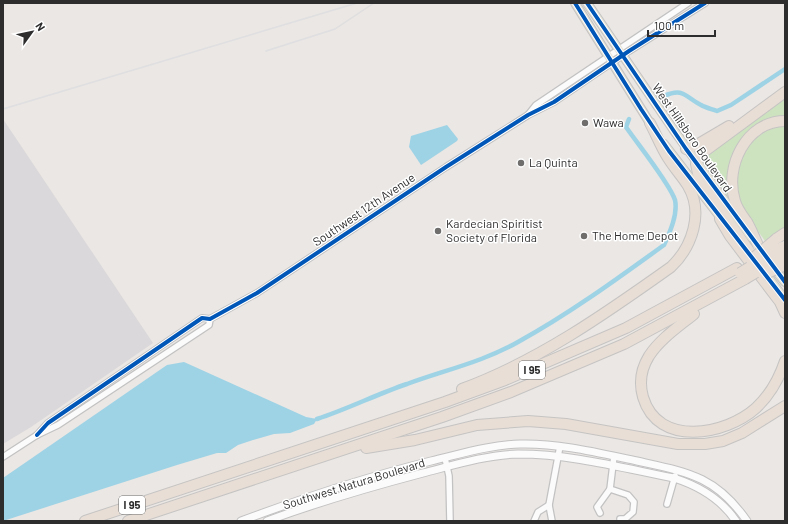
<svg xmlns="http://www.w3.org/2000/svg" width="788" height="524" viewBox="0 0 788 524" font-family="Barlow,sans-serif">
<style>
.industrial{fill:#dbd8db}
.green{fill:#cde3c0}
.water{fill:#9ed2e5}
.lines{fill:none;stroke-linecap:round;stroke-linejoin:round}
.canal{stroke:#9ed2e5;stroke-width:4.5}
.minor-casing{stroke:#c3c2c2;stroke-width:8}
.tertiary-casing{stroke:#c3c2c2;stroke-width:9}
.primary-casing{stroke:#c6c4c3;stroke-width:10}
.motorway-casing{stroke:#c6c4c3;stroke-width:12}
.minor{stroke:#fcfbfb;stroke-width:5.5}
.tertiary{stroke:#fcfbfb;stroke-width:7}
.primary{stroke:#e6e3d6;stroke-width:8}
.motorway{stroke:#e8ded6;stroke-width:10}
.rail{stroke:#dfdee0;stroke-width:1.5}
.motorway-bridge-casing{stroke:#c6c4c3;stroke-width:12;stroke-linecap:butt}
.motorway-bridge{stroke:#e8ded6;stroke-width:10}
.cycleway-casing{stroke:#fff;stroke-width:6}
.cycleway{stroke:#0057b8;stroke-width:4}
.poi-dot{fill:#6f6e6d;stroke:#fff;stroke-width:1.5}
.labels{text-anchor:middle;stroke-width:3;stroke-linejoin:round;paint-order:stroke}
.shield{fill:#fff;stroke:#6c6c6c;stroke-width:1}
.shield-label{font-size:11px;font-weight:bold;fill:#2d2d2d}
.poi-label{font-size:12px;fill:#2d2d2d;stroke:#fff;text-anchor:start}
.street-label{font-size:12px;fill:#2d2d2d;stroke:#fff}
</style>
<rect width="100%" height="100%" fill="#eae7e4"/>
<path class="industrial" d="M3,119L153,343L31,427L3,444Z"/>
<g class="green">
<path d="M785,96V117L744,136L731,201L700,157Z"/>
<path d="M785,123V229L765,241L741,207L734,178L737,163L759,131Z"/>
</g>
<g class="water">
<path d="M447,125L458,139L457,141L421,165L409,147L411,136Z"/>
<path d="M184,362L306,417L317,419L314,424L290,433L274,434L253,440L238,445L226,453H217L177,465L3,521V478L167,365Z"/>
</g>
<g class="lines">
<g class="canal">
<path d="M664,96C684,87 685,97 701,105C706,108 712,109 717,111L731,105L785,69"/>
<path d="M317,419C348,409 377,394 407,384C445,370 483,362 518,342C569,314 617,279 664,245C670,232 678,214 675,200C670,184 637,143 626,127L629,119"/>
</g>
<defs>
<g id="minor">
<path d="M528,115L536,105L688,3"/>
<path d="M37,435L48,423L202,318L210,319L257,293L446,167L528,115L554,102L629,51L705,3"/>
<path d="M3,457L37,435L58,425L209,325L210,319"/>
<path d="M445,458L449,476L450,521"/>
<path d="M610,489L628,495L634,502L633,512L625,519H620"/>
<path d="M667,504L675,476"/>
<path d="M600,513L597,507L610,489L614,456"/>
<path d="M534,521L538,512L549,505"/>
<path d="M552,521L549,505L560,446"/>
</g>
<g id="tertiary">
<path d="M241,521C303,498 366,477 431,461C461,454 489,445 520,444C559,443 599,453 637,461C687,472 716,476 747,521"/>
<path d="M267,521C318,502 370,487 423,473C454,465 486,455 518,454C571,454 623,468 674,478C699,486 721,499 736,521"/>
</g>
<g id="primary">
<path d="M575,3L653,128"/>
<path d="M587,3L673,129L751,237"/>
<path d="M664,144L724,222"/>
<path d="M772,266L785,282"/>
<path d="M763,270L785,300"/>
</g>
<g id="motorway">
<path d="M686,149L695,146L729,126"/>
<path d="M720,219L730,236L780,302L785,313"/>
<path d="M776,239L785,233"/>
<path d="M760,250C756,241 752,231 747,222C742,215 737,209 735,201C724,167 746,121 785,121"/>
<path d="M756,261L699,178L696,164L701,154L785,92"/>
<path d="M694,314C678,327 660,339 649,356C641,369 639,383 643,397C658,448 726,435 756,408C770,395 779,379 785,361"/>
<path d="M462,389C538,361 605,314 671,267C692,247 704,213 688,186C682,176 674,168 668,158C661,147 656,134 650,123"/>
<path d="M366,448L415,440L477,425L528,421L566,424L678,444H705L723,441L742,433L785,406"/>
<path d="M85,521L445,402L505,380L626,328L737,268"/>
<path d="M128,521L442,417L511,392L624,344L745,279"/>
</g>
</defs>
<use href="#minor" class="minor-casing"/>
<use href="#tertiary" class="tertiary-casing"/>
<use href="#primary" class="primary-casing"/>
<use href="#motorway" class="motorway-casing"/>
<use href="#minor" class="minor"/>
<use href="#tertiary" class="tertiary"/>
<use href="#primary" class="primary"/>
<use href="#motorway" class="motorway"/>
<g class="rail">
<path d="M266,51L335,29L374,3"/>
<path d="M3,109L357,3"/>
</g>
<defs>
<g id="motorway-bridge">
<path d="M751,260L776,239"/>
<path d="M740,273L782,247"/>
<path d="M763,275L785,265"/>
<path d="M745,279L785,255"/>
</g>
</defs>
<use href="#motorway-bridge" class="motorway-bridge-casing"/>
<use href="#motorway-bridge" class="motorway-bridge"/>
<defs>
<g id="cycleway">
<path d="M575,3L641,109L669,151L785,300"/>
<path d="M587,3L686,149L785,282"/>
<path d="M37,435L48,423L202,318L210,319L257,293L446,167L528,115L554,102L629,51L705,3"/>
</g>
</defs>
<use href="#cycleway" class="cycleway-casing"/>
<use href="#cycleway" class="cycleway"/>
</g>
<g class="poi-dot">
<circle cx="585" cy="123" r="4"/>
<circle cx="521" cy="163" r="4"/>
<circle cx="438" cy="231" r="4"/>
<circle cx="584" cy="236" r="4"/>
</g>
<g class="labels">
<g class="shield">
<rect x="519" y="361" width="26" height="18" rx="3"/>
<rect x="119" y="496" width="26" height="18" rx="3"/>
</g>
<g class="shield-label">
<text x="532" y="374">I 95</text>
<text x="132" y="509">I 95</text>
</g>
<g class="poi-label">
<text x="593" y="127">Wawa</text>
<text x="529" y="167">La Quinta</text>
<text x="446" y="228">Kardecian Spiritist<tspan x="446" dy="14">Society of Florida</tspan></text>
<text x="592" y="240">The Home Depot</text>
</g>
<g class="street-label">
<text transform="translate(692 138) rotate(55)" y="4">West Hillsboro Boulevard</text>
<text transform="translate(364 210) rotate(-34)" y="4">Southwest 12th Avenue</text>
<text transform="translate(354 484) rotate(-17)" y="4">Southwest Natura Boulevard</text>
</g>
</g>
<rect width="788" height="524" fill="none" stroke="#2d2d2d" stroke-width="8"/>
<g transform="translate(32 32) rotate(57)" stroke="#ffffff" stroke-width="3" paint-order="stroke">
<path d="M0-3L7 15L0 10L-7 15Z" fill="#2d2d2d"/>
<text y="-6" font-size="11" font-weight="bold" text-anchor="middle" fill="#2d2d2d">N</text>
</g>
<path d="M648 30v6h67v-6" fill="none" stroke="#2d2d2d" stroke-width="2"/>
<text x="654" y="30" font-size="12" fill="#2d2d2d" stroke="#ffffff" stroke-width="3" paint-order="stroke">100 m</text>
</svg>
